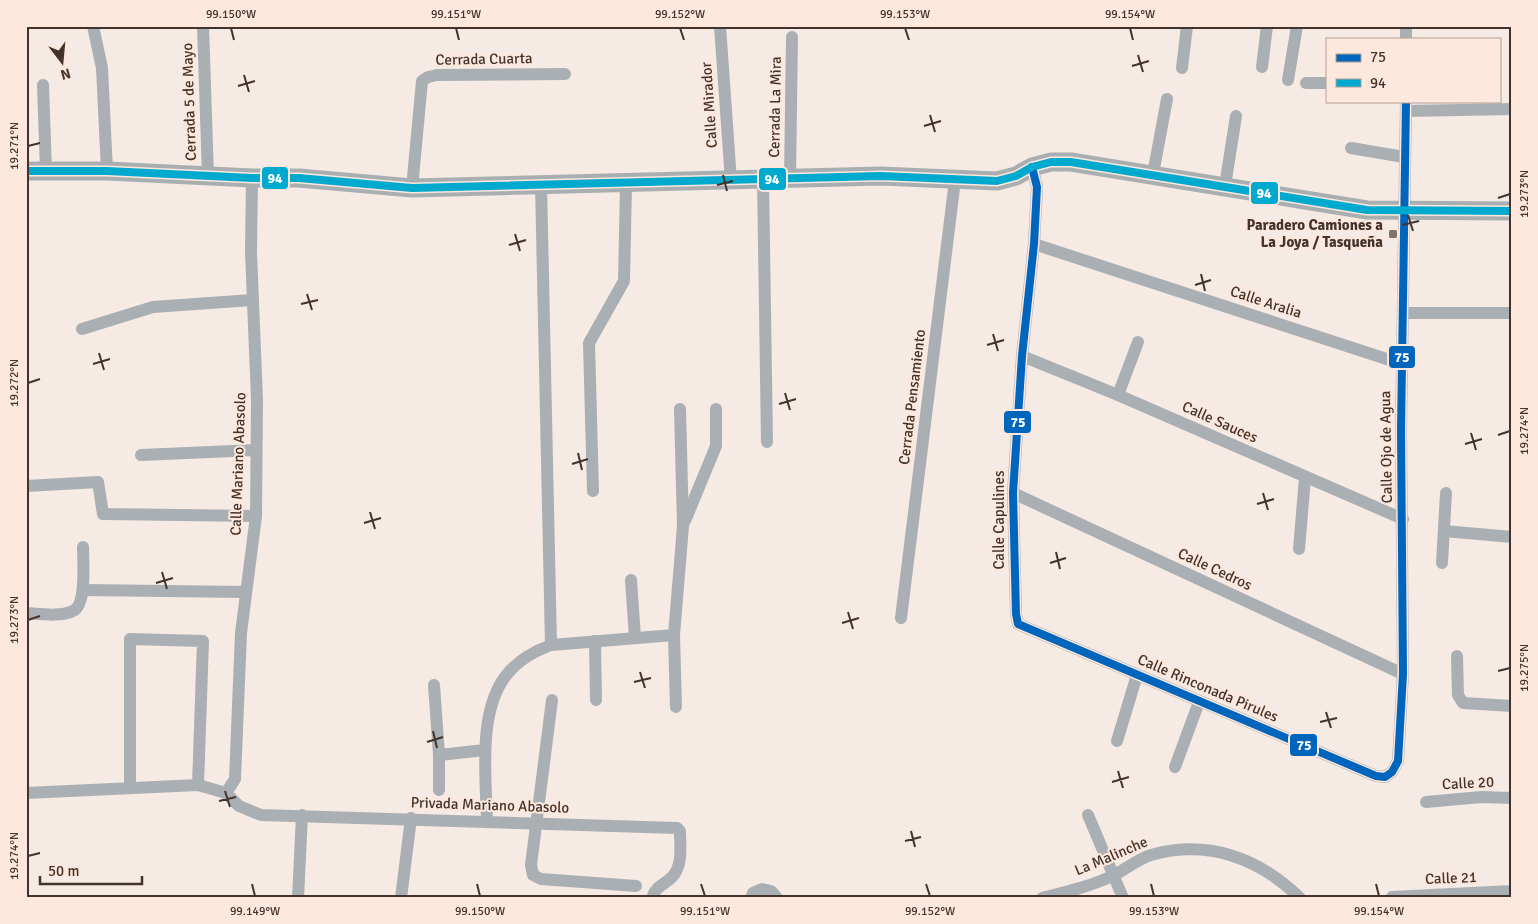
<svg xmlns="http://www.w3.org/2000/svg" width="1538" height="924" viewBox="0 0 1538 924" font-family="Signika,sans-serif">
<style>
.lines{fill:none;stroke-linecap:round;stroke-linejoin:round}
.street{stroke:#aaafb3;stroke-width:12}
.secondary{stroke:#a9aeb1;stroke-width:19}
.bus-1-casing{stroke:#fee7dc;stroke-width:11}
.bus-2-casing{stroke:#fee7dc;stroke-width:11}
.bus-1{stroke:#0065bd;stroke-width:8}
.bus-2{stroke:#00a9ce;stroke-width:8}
.ticks{fill:none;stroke:#42342c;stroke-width:2}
.poi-dot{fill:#81746c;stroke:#fee7dc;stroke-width:2}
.labels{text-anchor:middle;stroke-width:4;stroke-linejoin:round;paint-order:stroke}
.street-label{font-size:15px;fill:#42342c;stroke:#fee7dc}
.poi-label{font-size:15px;font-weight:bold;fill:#42342c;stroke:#fee7dc;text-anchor:end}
.line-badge{stroke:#fee7dc;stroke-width:2}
.badge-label{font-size:14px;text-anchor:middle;font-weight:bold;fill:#fff}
.neatline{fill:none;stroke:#42342c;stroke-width:2}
.ticks-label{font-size:12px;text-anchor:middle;fill:#42342c}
</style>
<rect width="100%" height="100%" fill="#f6eae4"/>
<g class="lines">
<g class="street">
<path d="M93,26L102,68L107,171"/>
<path d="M203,26L208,176"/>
<path d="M720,26L731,181"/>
<path d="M1406,26V39"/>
<path d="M1262,67L1267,26"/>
<path d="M1182,68L1187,26"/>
<path d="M1288,80L1297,26"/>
<path d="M1306,83H1327"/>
<path d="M43,85L46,171"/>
<path d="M1406,111L1512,109"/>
<path d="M1351,148L1404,157"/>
<path d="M1032,167L1037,187L1034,244L1022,356L1013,493L1016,614L1018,624L1376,776L1385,777L1392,772L1398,761L1403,674L1401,430L1406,101"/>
<path d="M1153,174L1167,99"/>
<path d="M790,177L792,37"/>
<path d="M763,178L767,442"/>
<path d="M1225,186L1236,116"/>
<path d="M412,188L422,81L428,77L437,75L565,74"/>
<path d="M1034,244L1402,364"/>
<path d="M1403,313H1512"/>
<path d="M82,329L153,307L252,300"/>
<path d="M1022,356L1118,395L1403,519"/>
<path d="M1118,395L1138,342"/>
<path d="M141,455L256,450"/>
<path d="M26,486L98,482L103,514L256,516"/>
<path d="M593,491L589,343L624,281L626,184"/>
<path d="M1013,493L1403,674"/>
<path d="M685,521L716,446V409"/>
<path d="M1444,531L1512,537"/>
<path d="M1299,549L1305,478"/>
<path d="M1442,563L1446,493"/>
<path d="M631,580L635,638"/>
<path d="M83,590L246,592"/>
<path d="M26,613C41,614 60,617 73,611C87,605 83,561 83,547"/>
<path d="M901,618L955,180"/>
<path d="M595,641L596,700"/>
<path d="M551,645L674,635"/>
<path d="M1457,656L1458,695L1463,703L1512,706"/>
<path d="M434,685L439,755L485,750"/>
<path d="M552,700L531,865L533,875L541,879L636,886"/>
<path d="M676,707L674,635L683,526L680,409"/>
<path d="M1117,741L1137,675"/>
<path d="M439,755V790"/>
<path d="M1175,767L1199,702"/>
<path d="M130,787V639L203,641L198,785"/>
<path d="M26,793L198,785L226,793L235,779L241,633L256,516L257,400L251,252L252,178"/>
<path d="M226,793L239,806L261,815L677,828L680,831C680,846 683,864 673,876C665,885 656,885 652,898"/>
<path d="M1426,802L1481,797L1512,798"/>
<path d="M1088,815L1123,898"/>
<path d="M487,821C486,777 477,707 509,672C520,659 535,651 551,645L541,184"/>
<path d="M1392,897L1512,891"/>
<path d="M298,898L302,815"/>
<path d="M401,898L411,818"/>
<path d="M751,898L753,893L762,889L771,891L777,898"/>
<path d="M1042,898C1066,892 1092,886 1114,875C1126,869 1138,859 1151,855C1208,839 1259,858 1300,898"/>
</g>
<path class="secondary" d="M26,171H107L252,178H299L412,188L881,176L997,181L1016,176L1032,167L1051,162H1071L1367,210L1512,211"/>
<defs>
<path id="bus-1" d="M1032,167L1037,187L1034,244L1022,356L1013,493L1016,614L1018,624L1376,776L1385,777L1392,772L1398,761L1403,674L1401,430L1406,101"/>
<path id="bus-2" d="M26,171H107L252,178H299L412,188L881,176L997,181L1016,176L1032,167L1051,162H1071L1367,210L1512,211"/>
</defs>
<use href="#bus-1" class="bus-1-casing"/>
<use href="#bus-2" class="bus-2-casing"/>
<use href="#bus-1" class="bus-1"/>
<use href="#bus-2" class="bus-2"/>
</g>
<path class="ticks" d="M231,28L234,40M456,28L459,40M680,28L684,40M905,28L909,40M1130,28L1133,40M1138,55L1143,72M1132,66L1149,61M244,75L249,92M238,86L255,81M930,115L935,132M924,126L941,121M28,146L40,143M723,175L727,191M717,185L733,181M1498,198L1510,194M1408,215L1413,231M1402,225L1419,221M515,234L520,251M509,245L526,240M1201,274L1205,291M1195,285L1211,280M307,294L312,310M301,304L318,300M993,334L998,351M987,345L1004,340M99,353L104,370M93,364L110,359M28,383L40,379M785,393L790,410M779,404L796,399M1471,433L1476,450M1498,435L1510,431M1465,444L1482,439M578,453L582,470M572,464L588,459M1263,493L1268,510M1257,504L1274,499M370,512L375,529M364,523L381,518M1056,552L1060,569M1050,563L1066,558M162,572L167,589M156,583L173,578M848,612L853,629M28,620L40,616M842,623L859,618M1498,671L1510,668M640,672L645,688M634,682L651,678M1326,712L1331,728M1320,722L1337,718M433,731L437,748M427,742L443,737M1118,771L1123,788M1112,782L1129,777M225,791L230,807M219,801L236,797M911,831L915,847M905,841L921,837M28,856L40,853M252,884L255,896M477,884L480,896M701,884L705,896M926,884L930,896M1151,884L1154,896M1376,884L1379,896"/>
<rect class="poi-dot" x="1388" y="229" width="10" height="10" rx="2.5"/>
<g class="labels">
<g class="street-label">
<text transform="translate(484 59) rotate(-1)" y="5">Cerrada Cuarta</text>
<text transform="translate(189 102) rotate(-92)" y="5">Cerrada 5 de Mayo</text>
<text transform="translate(709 105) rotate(-94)" y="5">Calle Mirador</text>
<text transform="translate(775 107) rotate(-89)" y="5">Cerrada La Mira</text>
<text transform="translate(1266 302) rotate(18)" y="5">Calle Aralia</text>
<text transform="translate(912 397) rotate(-83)" y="5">Cerrada Pensamiento</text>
<text transform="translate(1220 422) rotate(24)" y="5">Calle Sauces</text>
<text transform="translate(1386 447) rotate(-91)" y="5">Calle Ojo de Agua</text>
<text transform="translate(238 464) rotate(-88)" y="5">Calle Mariano Abasolo</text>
<text transform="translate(999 520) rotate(-90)" y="5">Calle Capulines</text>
<text transform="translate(1215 569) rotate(25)" y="5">Calle Cedros</text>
<text transform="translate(1208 688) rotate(23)" y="5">Calle Rinconada Pirules</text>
<text transform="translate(1468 783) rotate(-3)" y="5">Calle 20</text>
<text transform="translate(490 805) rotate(2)" y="5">Privada Mariano Abasolo</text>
<text transform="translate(1111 856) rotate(-23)" y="5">La Malinche</text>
<text transform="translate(1451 878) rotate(-2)" y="5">Calle 21</text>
</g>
<g class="poi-label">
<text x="1383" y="230">Paradero Camiones a<tspan x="1383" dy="17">La Joya / Tasqueña</tspan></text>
</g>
</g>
<g class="line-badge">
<rect x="261" y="166" width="28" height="24" rx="5" fill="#00a9ce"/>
<rect x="758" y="167" width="29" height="24" rx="5" fill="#00a9ce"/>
<rect x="1250" y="181" width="29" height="24" rx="5" fill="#00a9ce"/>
<rect x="1388" y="345" width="28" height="24" rx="5" fill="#0065bd"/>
<rect x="1003" y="410" width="29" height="24" rx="5" fill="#0065bd"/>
<rect x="1289" y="733" width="29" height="24" rx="5" fill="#0065bd"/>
</g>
<g class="badge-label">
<text x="275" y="183">94</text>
<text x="772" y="184">94</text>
<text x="1264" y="198">94</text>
<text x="1402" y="362">75</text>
<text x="1018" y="427">75</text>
<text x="1304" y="750">75</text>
</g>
<rect width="1538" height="924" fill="none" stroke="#fee7dc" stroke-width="55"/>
<rect x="1326" y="38" width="175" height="65" fill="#fee7dc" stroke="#b39f96"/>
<rect x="1336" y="54" width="25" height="8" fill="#0065bd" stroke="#b39f96"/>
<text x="1370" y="62" font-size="15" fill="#42342c">75</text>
<rect x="1336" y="79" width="25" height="8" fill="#00a9ce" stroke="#b39f96"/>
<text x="1370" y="88" font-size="15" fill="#42342c">94</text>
<g transform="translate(62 62) rotate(164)" stroke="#fee7dc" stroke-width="4" paint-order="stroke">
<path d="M0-4L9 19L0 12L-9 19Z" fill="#42342c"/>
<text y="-8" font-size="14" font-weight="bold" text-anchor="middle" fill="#42342c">N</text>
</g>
<path d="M40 876v8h102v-8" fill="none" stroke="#42342c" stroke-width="2.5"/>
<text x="48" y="876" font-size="15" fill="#42342c" stroke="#fee7dc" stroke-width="4" paint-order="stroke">50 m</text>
<rect x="28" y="28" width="1482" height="868" class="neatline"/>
<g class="ticks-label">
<text x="231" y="18">99.150°W</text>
<text x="456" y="18">99.151°W</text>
<text x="680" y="18">99.152°W</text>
<text x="905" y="18">99.153°W</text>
<text x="1130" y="18">99.154°W</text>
<text transform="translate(14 146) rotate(-90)" y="4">19.271°N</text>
<text transform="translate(1524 194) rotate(-90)" y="4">19.273°N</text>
<text transform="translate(14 383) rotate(-90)" y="4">19.272°N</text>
<text transform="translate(1524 431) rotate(-90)" y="4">19.274°N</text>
<text transform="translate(14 620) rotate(-90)" y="4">19.273°N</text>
<text transform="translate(1524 668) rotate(-90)" y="4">19.275°N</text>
<text transform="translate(14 856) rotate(-90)" y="4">19.274°N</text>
<text x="255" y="915">99.149°W</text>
<text x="480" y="915">99.150°W</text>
<text x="705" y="915">99.151°W</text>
<text x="930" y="915">99.152°W</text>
<text x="1154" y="915">99.153°W</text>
<text x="1379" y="915">99.154°W</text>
</g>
</svg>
